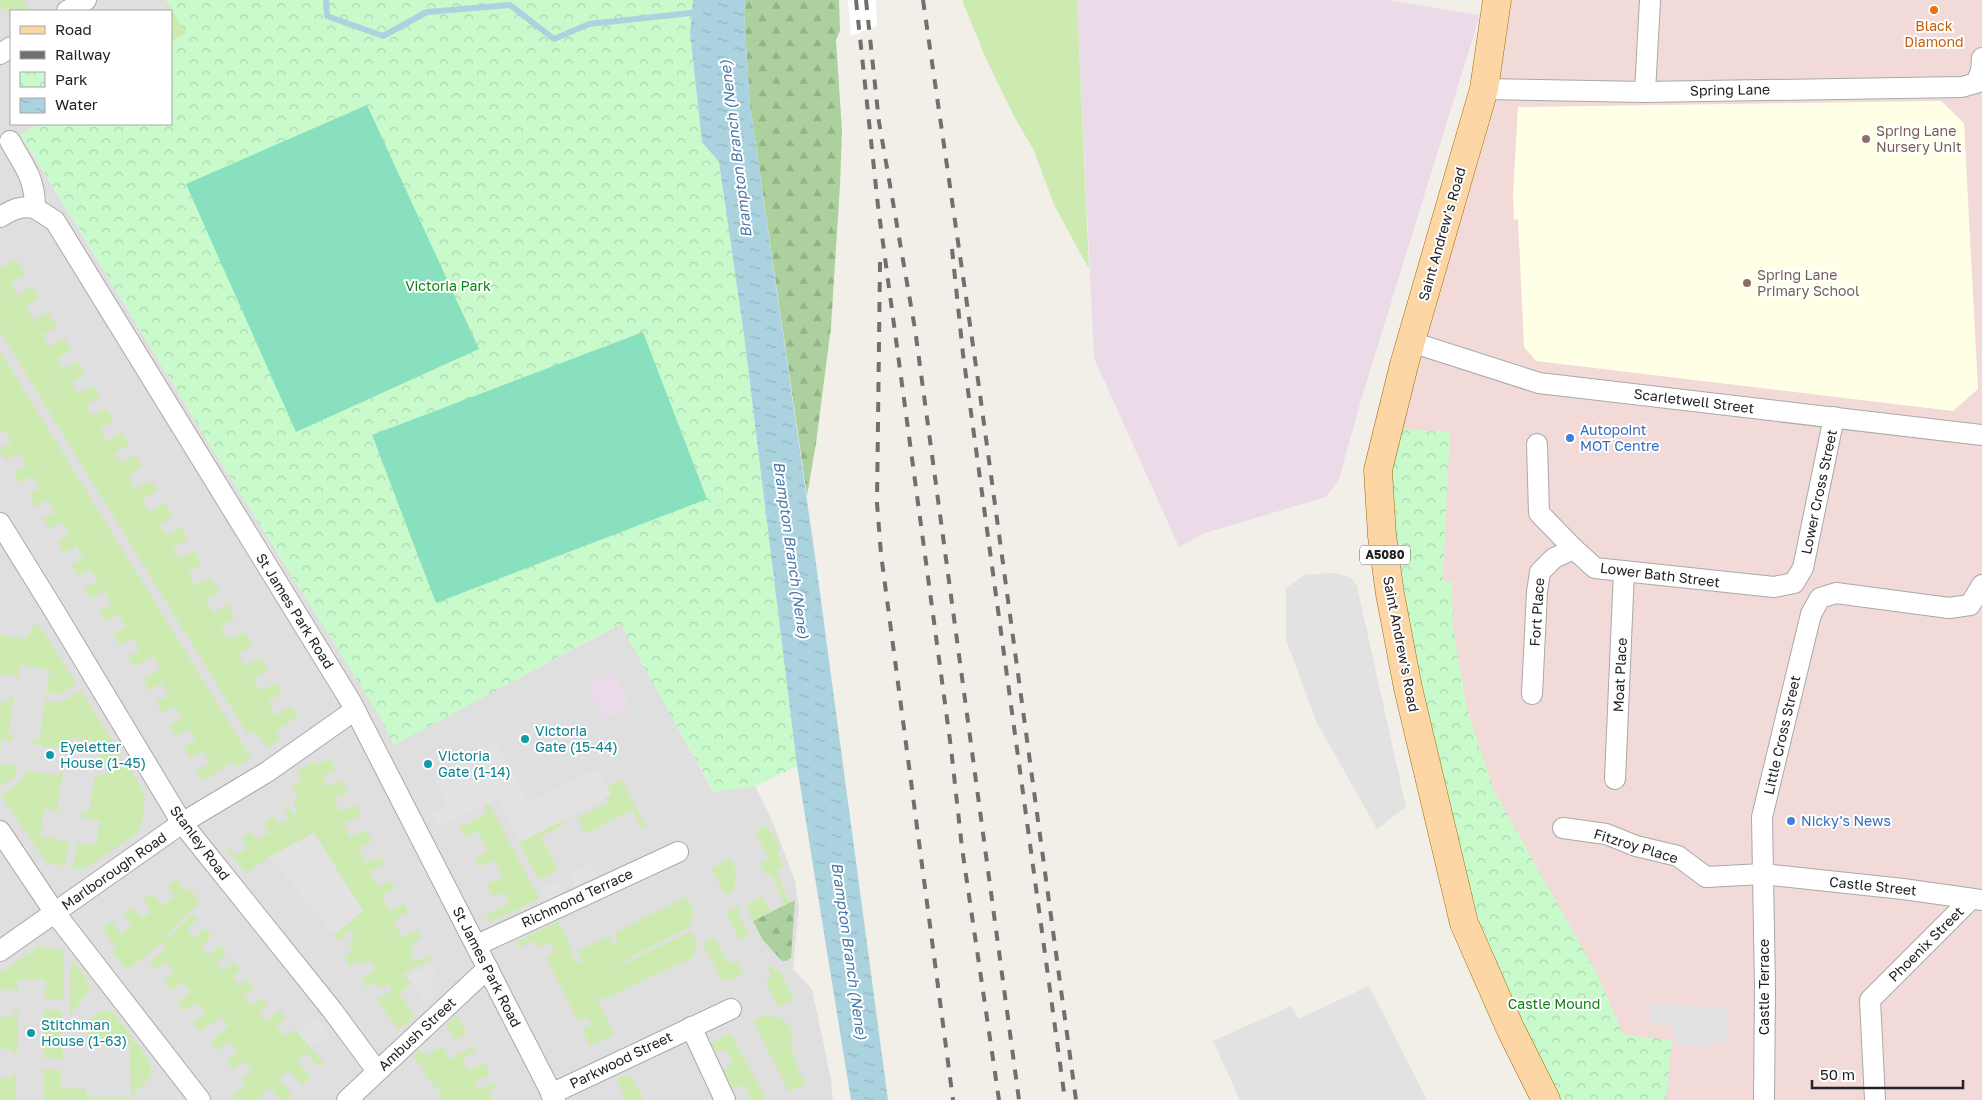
<svg xmlns="http://www.w3.org/2000/svg" width="1982" height="1100" viewBox="0 0 1982 1100" font-family="'Golos Text',sans-serif">
<style>
.residential{fill:#e0dfdf}
.commercial{fill:#f2dad9}
.industrial{fill:#ebdbe8}
.education{fill:#ffffe5}
.grass{fill:#cdebb0}
.forest{fill:url(#forest-firs)}
.park{fill:url(#park-crowns)}
.pitch{fill:#88e0be}
.parking{fill:#e2e2e2}
.water{fill:url(#water-ripples)}
.pier{fill:#fff}
.lines{fill:none;stroke-linecap:round;stroke-linejoin:round}
.stream{stroke:#aad3df;stroke-width:6}
.street-casing{stroke:#a9a9a9;stroke-width:22}
.primary-casing{stroke:#a06b00;stroke-width:29}
.street{stroke:#fff;stroke-width:20}
.primary{stroke:#fcd6a4;stroke-width:28}
.rail{stroke:#707070;stroke-width:4;stroke-dasharray:10 10;stroke-linecap:butt}
.food-dot{fill:#e8710a;stroke:#fff;stroke-width:2}
.education-dot{fill:#8d6e63;stroke:#fff;stroke-width:2}
.shop-dot{fill:#3f7fe0;stroke:#fff;stroke-width:2}
.culture-dot{fill:#0f9aa8;stroke:#fff;stroke-width:2}
.labels{text-anchor:middle;stroke-width:4;stroke-linejoin:round;paint-order:stroke}
.shield{fill:#fff;stroke:#646464;stroke-width:1}
.shield-label{font-size:12px;font-weight:bold;fill:#222}
.food-label{font-size:14px;fill:#c56008;stroke:#fff}
.street-label{font-size:14px;fill:#222;stroke:#fff}
.education-label{font-size:14px;fill:#785e54;stroke:#fff;text-anchor:start}
.park-label{font-size:14px;fill:#0c8416;stroke:#fff}
.shop-label{font-size:14px;fill:#366cbe;stroke:#fff;text-anchor:start}
.culture-label{font-size:14px;fill:#0d838f;stroke:#fff;text-anchor:start}
.water-label{font-size:15px;font-style:italic;fill:#4a7aab;stroke:#fff}
</style>
<defs>
<pattern id="forest-firs" width="22" height="20" patternUnits="userSpaceOnUse" patternTransform="scale(1.25)"><rect width="22" height="20" fill="#add19e"/><path d="M5 1l3.5 6h-7zM16 11l3.5 6h-7z" fill="#95b388"/></pattern>
<pattern id="park-crowns" width="20" height="18" patternUnits="userSpaceOnUse" patternTransform="scale(1.25)"><rect width="20" height="18" fill="#c8facc"/><path d="M2 6a3 3 0 1 1 6 0M12 15a3 3 0 1 1 6 0" fill="none" stroke="#acd6af"/></pattern>
<pattern id="water-ripples" width="26" height="14" patternUnits="userSpaceOnUse" patternTransform="scale(1.25)"><rect width="26" height="14" fill="#aad3df"/><path d="M2 4q2-2 4 0t4 0M15 11q2-2 4 0t4 0" fill="none" stroke="#92b5bf"/></pattern>
</defs>
<rect width="100%" height="100%" fill="#f2efe9"/>
<path class="residential" d="M0,0H166L186,33L171,42V11H11V124H39L21,135L220,461L379,715L394,744L621,624L713,792L755,786L773,823L795,881L799,907L793,969L812,989L831,1079L833,1100H0Z"/>
<path class="commercial" d="M1497,0H1982V1100H1546L1380,508Z"/>
<g class="industrial">
<path d="M1077,0H1387L1480,15L1361,400L1339,479L1326,497L1205,533L1179,547L1094,358Z"/>
<path d="M614,673L631,708L604,719L587,685Z"/>
</g>
<path class="education" d="M1941,101L1964,123L1978,389L1953,411L1536,361L1524,347L1518,219L1514,220L1513,195L1518,107Z"/>
<g class="grass">
<path d="M0,0H23L30,10L11,11V18L4,7L0,9Z"/>
<path d="M962,0H1077L1089,269L1054,205L1034,151L1015,118L987,61Z"/>
<path d="M170,6L186,33L171,42V11H166L165,9Z"/>
<path d="M16,259L25,274L11,283L17,295L32,286L40,298L26,307L34,320L48,312L57,326L43,335L49,347L64,338L71,349L57,359L63,369L78,361L80,367L38,393L0,331V267L1,268Z"/>
<path d="M0,351L251,758L237,767L233,762L202,781L196,771L210,763L203,751L190,758L184,748L196,741L189,729L176,736L170,725L182,718L175,706L162,713L156,702L169,695L161,683L149,691L143,679L160,668L153,656L135,667L128,657L140,650L133,638L120,645L113,633L126,627L118,614L106,622L99,611L112,604L104,591L92,599L89,593L87,595L84,589L98,581L90,569L78,576L71,564L83,558L76,545L64,553L57,542L69,534L62,522L49,529L43,519L55,512L48,500L35,507L29,495L40,488L33,476L20,483L13,472L26,465L19,453L6,460L0,451V449L12,442L5,430L0,432Z"/>
<path d="M81,367L85,373L71,383L78,394L93,385L100,396L86,406L92,416L106,408L114,421L100,430L107,441L122,432L129,444L115,453L121,463L135,455L142,467L128,476L135,489L151,481L158,490L142,500L149,512L165,503L173,516L159,525L166,536L181,527L188,538L172,548L180,559L194,551L202,564L188,573L195,585L211,578L220,591L205,600L213,613L227,604L235,618L221,627L228,639L244,632L253,645L238,654L245,666L260,657L268,670L253,679L261,691L276,682L282,693L268,702L275,715L291,706L298,717L276,730L280,739L267,748L257,733H247L38,394Z"/>
<path d="M32,625H39L77,684L58,695L46,691L50,670L21,665L19,677L0,674V635L24,639L32,633Z"/>
<path d="M81,690L122,756L102,766L98,765L101,743L71,738L69,750L31,744L32,739L39,740L45,700L59,703Z"/>
<path d="M9,697L14,698L8,734L13,735L12,741L2,739L0,751V702L8,703Z"/>
<path d="M330,758L336,770L323,776L328,787L342,780L348,793L334,799L341,812L356,805L362,815L344,824L350,837L367,830L372,841L359,848L366,863L380,857L384,864L369,872L378,887L391,881L395,888L382,896L390,911L404,904L408,912L393,921L402,937L416,930L421,939L411,944L415,952L410,955L414,962L429,955L431,960L403,974L411,984L399,993L414,1016L399,1030L377,1001L392,989L388,984L380,990L375,982L367,988L362,979L376,969L369,960L361,964L358,961L350,967L344,957L353,950L348,943L355,938L350,931L338,941L334,935L363,911L314,833L269,857L247,873L225,848L228,846L236,856L247,848L241,838L251,832L257,840L269,833L264,823L274,816L280,825L290,818L284,809L288,806L294,814L298,811L293,802L298,798L292,787L301,780L296,772L314,761L317,765Z"/>
<path d="M126,761L145,795L143,819L138,833L83,870L72,868L77,843L96,845L100,820L81,817L82,812L89,813L95,775H103Z"/>
<path d="M0,764L17,766L16,776L0,786Z"/>
<path d="M26,770L59,776L60,771L63,772L57,808L60,809V811L44,809L40,836L69,842L65,866L47,863L1,796L24,778Z"/>
<path d="M622,780L646,828L641,827L632,810L586,834L577,818L608,802L606,798L611,795L607,787Z"/>
<path d="M489,803L539,899L491,922L484,917L509,903L503,892L493,897L487,885L502,876L495,861L478,867L474,859L488,851L478,831L464,837L459,828L488,813L484,805Z"/>
<path d="M561,821L563,825L541,837L558,870L539,880L519,843Z"/>
<path d="M767,825L779,846L778,855L784,867L776,872L790,903L785,905L771,874L767,876L760,864L769,859L755,832Z"/>
<path d="M730,858L737,873L733,891L725,895L711,868Z"/>
<path d="M177,879L186,892L191,889L200,903L163,939L165,940L193,914L197,919L187,929L194,938L205,928L212,936L201,946L209,955L220,945L227,954L216,963L222,971L235,962L241,970L233,977L240,985L247,980L254,988L244,996L251,1006L262,998L268,1005L259,1013L266,1021L280,1010L286,1018L276,1026L285,1037L295,1029L324,1063L320,1067L306,1053L297,1061L311,1077L302,1085L288,1070L278,1079L292,1094L285,1100H281L269,1088L260,1096L264,1100H242L241,1098L230,1100L245,1086L241,1081L252,1071L244,1061L233,1070L226,1061L237,1051L229,1042L217,1051L210,1042L229,1026L221,1016L200,1032L193,1023L206,1013L197,1003L184,1011L178,1002L190,992L182,982L171,990L164,981L174,972L166,963L156,970L149,962L166,949L162,943L127,970L112,952L116,947L102,928L111,921L121,934L132,926L123,914L134,907L141,919L151,912L143,900L153,894L162,905L174,898L167,886Z"/>
<path d="M763,896L771,911L753,921L747,910L749,903Z"/>
<path d="M686,897L694,912L690,927L620,963L621,965L691,931L697,943L693,957L603,1000L600,997L597,999L614,1034L590,1046L582,1029L591,1025L587,1017L578,1021L546,957L555,952L550,943L540,948L535,940L519,948L517,942L558,921L570,945L568,947L577,964L582,961L577,952L609,936L613,944L618,942L614,933Z"/>
<path d="M741,906L739,915L749,936L739,940L726,912Z"/>
<path d="M715,938L729,964L737,961L744,973L733,980L721,979L703,944Z"/>
<path d="M40,946L64,951L63,1000L45,999V979H18L17,994H14V990H0V973Z"/>
<path d="M71,959C98,994 94,982 70,1016Z"/>
<path d="M765,963L780,972L794,999L778,1007L765,981L772,977Z"/>
<path d="M44,1010H61L63,1059L44,1058Z"/>
<path d="M13,1011H18L17,1054H13L12,1049H0V1017H13Z"/>
<path d="M106,1011L113,1012L149,1060L151,1067V1073L147,1081L138,1089L130,1100H43V1070L60,1069L61,1088L86,1089L87,1097H131L130,1044H87C87,1028 87,1013 106,1011Z"/>
<path d="M457,1015L467,1034L455,1040L446,1025Z"/>
<path d="M763,1016C775,1016 788,1018 792,1031C793,1036 791,1042 792,1047C794,1060 799,1073 806,1084L789,1092L753,1021Z"/>
<path d="M731,1033L766,1100H746L751,1097L744,1085L733,1089L723,1070L733,1064L725,1049L715,1053L710,1043Z"/>
<path d="M442,1046L449,1059L474,1046L476,1050L462,1059L468,1071L484,1063L491,1074L474,1083L478,1090L495,1081L497,1087L489,1091L493,1100H437L442,1094L423,1074L426,1071L412,1056L419,1050L426,1056Z"/>
<path d="M13,1072H16V1100H0V1077H13Z"/>
<path d="M630,1074L644,1100H625L626,1099L616,1079Z"/>
</g>
<g class="forest">
<path d="M745,0H839L840,31L836,40L842,131L840,185L831,327L816,443L807,496L750,105L744,14Z"/>
<path d="M795,900L791,958L786,961H782L763,940L753,921Z"/>
</g>
<g class="park">
<path d="M166,0H693L690,32L702,142L719,162L744,335L797,766L755,786L714,792L620,624L394,745L379,715L220,461L21,134L39,124H171V42L186,33Z"/>
<path d="M1387,428L1450,432L1443,581L1452,582L1453,626L1467,709L1494,791L1596,972L1624,1035L1672,1040L1666,1100H1546L1464,923L1408,688Z"/>
</g>
<g class="pitch">
<path d="M367,105L479,349L296,432L186,184Z"/>
<path d="M643,332L707,499L436,603L372,435Z"/>
</g>
<g class="parking">
<path d="M1334,573L1350,577L1357,586L1406,807L1377,829L1316,721L1286,639V588L1304,575Z"/>
<path d="M497,742L529,803L597,769L611,795L519,843L497,798L440,828L431,813L447,805L436,782L441,779L438,773Z"/>
<path d="M314,833L363,911L334,935L269,857Z"/>
<path d="M591,864L598,876L576,886L569,875Z"/>
<path d="M558,881L564,893L547,902L540,889Z"/>
<path d="M430,965L437,975L430,981L431,988L436,994L425,1003L408,976Z"/>
<path d="M1369,986L1427,1100H1240L1213,1041L1291,1006L1298,1019Z"/>
<path d="M1649,1003L1728,1008L1726,1043L1713,1042V1047L1675,1045L1674,1026L1649,1023Z"/>
<path d="M317,1017L330,1034L311,1048L298,1033Z"/>
</g>
<path class="water" d="M693,0H745L744,14L750,105L815,556L888,1100H851L797,766L744,335L719,162L702,142L690,32Z"/>
<path class="pier" d="M848,0H876L877,26L851,36Z"/>
<g class="lines">
<path class="stream" d="M326,0L327,16L383,36L427,12L510,5L554,39L589,24L700,12"/>
<defs>
<g id="street">
<path d="M67,11L86,0"/>
<path d="M0,54L11,47"/>
<path d="M1484,89L1645,92L1962,87L1976,83L1981,71L1982,58"/>
<path d="M1645,92L1650,0"/>
<path d="M10,141C24,167 35,177 35,208L55,221L351,702L555,1100"/>
<path d="M0,217C12,210 21,205 35,208"/>
<path d="M1411,342L1539,383L1982,435"/>
<path d="M1537,444L1539,513L1574,549L1595,568L1774,587L1794,583L1803,568L1834,417"/>
<path d="M0,523L55,612L182,823L332,1010L377,1071"/>
<path d="M1532,694L1537,592L1540,572L1554,558L1574,549"/>
<path d="M1615,779L1624,571"/>
<path d="M1563,828L1606,834L1636,846L1678,856L1706,877L1763,874L1903,889L1982,900"/>
<path d="M0,831L55,913L200,1100"/>
<path d="M477,945L678,852"/>
<path d="M0,951L182,823L267,772L355,710"/>
<path d="M691,1027L725,1100"/>
<path d="M551,1094L731,1009"/>
<path d="M347,1100L488,968"/>
<path d="M1764,1100L1765,988L1762,817L1811,614L1820,598L1836,593L1949,608L1970,605L1982,585"/>
<path d="M1875,1100L1870,1000L1971,899"/>
</g>
<path id="primary" d="M1497,0L1484,89L1404,365L1378,470L1382,536L1390,594L1408,688L1464,923L1511,1030L1546,1100"/>
</defs>
<use href="#street" class="street-casing"/>
<use href="#primary" class="primary-casing"/>
<use href="#street" class="street"/>
<use href="#primary" class="primary"/>
<g class="rail">
<path d="M856,0L878,206L951,748L962,848L999,1100"/>
<path d="M866,0L879,122L915,329L1019,1100"/>
<path d="M923,0L979,387L1076,1100"/>
<path d="M952,249L963,354L1065,1100"/>
<path d="M880,262L877,503L881,554L953,1100"/>
</g>
</g>
<circle class="food-dot" cx="1934" cy="10" r="5"/>
<g class="education-dot">
<circle cx="1866" cy="139" r="5"/>
<circle cx="1747" cy="283" r="5"/>
</g>
<g class="shop-dot">
<circle cx="1570" cy="438" r="5"/>
<circle cx="1791" cy="821" r="5"/>
</g>
<g class="culture-dot">
<circle cx="525" cy="739" r="5"/>
<circle cx="50" cy="755" r="5"/>
<circle cx="428" cy="764" r="5"/>
<circle cx="31" cy="1033" r="5"/>
</g>
<g class="labels">
<rect class="shield" x="1360" y="545.5" width="50" height="19" rx="4"/>
<g class="shield-label">
<text x="1385" y="559">A5080</text>
</g>
<g class="food-label">
<text x="1934" y="31">Black<tspan x="1934" dy="16">Diamond</tspan></text>
</g>
<g class="street-label">
<text transform="translate(1730 90) rotate(-1)" y="5">Spring Lane</text>
<text transform="translate(1442 234) rotate(-74)" y="5">Saint Andrew's Road</text>
<text transform="translate(1694 401) rotate(7)" y="5">Scarletwell Street</text>
<text transform="translate(1819 492) rotate(-78)" y="5">Lower Cross Street</text>
<text transform="translate(1660 575) rotate(7)" y="5">Lower Bath Street</text>
<text transform="translate(295 611) rotate(58)" y="5">St James Park Road</text>
<text transform="translate(1537 612) rotate(-86)" y="5">Fort Place</text>
<text transform="translate(1401 644) rotate(79)" y="5">Saint Andrew's Road</text>
<text transform="translate(1620 675) rotate(-87)" y="5">Moat Place</text>
<text transform="translate(1782 735) rotate(-77)" y="5">Little Cross Street</text>
<text transform="translate(200 843) rotate(53)" y="5">Stanley Road</text>
<text transform="translate(1636 846) rotate(17)" y="5">Fitzroy Place</text>
<text transform="translate(114 871) rotate(-35)" y="5">Marlborough Road</text>
<text transform="translate(1873 886) rotate(6)" y="5">Castle Street</text>
<text transform="translate(577 898) rotate(-25)" y="5">Richmond Terrace</text>
<text transform="translate(1926 944) rotate(-45)" y="5">Phoenix Street</text>
<text transform="translate(487 967) rotate(63)" y="5">St James Park Road</text>
<text transform="translate(1764 987) rotate(-90)" y="5">Castle Terrace</text>
<text transform="translate(417 1034) rotate(-43)" y="5">Ambush Street</text>
<text transform="translate(621 1060) rotate(-26)" y="5">Parkwood Street</text>
</g>
<g class="education-label">
<text x="1876" y="136">Spring Lane<tspan x="1876" dy="16">Nursery Unit</tspan></text>
<text x="1757" y="280">Spring Lane<tspan x="1757" dy="16">Primary School</tspan></text>
</g>
<g class="park-label">
<text x="448" y="291">Victoria Park</text>
<text x="1554" y="1009">Castle Mound</text>
</g>
<g class="shop-label">
<text x="1580" y="435">Autopoint<tspan x="1580" dy="16">MOT Centre</tspan></text>
<text x="1801" y="826">Nicky's News</text>
</g>
<g class="culture-label">
<text x="535" y="736">Victoria<tspan x="535" dy="16">Gate (15-44)</tspan></text>
<text x="60" y="752">Eyeletter<tspan x="60" dy="16">House (1-45)</tspan></text>
<text x="438" y="761">Victoria<tspan x="438" dy="16">Gate (1-14)</tspan></text>
<text x="41" y="1030">Stitchman<tspan x="41" dy="16">House (1-63)</tspan></text>
</g>
<g class="water-label">
<text transform="translate(736 149) rotate(-97)" y="5">Brampton Branch (Nene)</text>
<text transform="translate(791 550) rotate(82)" y="5">Brampton Branch (Nene)</text>
<text transform="translate(849 951) rotate(82)" y="5">Brampton Branch (Nene)</text>
</g>
</g>
<rect x="10" y="10" width="162" height="115" fill="#ffffff" stroke="#a7a7a7"/>
<rect x="20" y="26" width="25" height="8" fill="#fcd6a4" stroke="#a7a7a7"/>
<text x="55" y="35" font-size="15" fill="#222222">Road</text>
<rect x="20" y="51" width="25" height="8" fill="#707070" stroke="#a7a7a7"/>
<text x="55" y="60" font-size="15" fill="#222222">Railway</text>
<rect x="20" y="72" width="25" height="15" fill="url(#park-crowns)" stroke="#a7a7a7"/>
<text x="55" y="85" font-size="15" fill="#222222">Park</text>
<rect x="20" y="98" width="25" height="15" fill="url(#water-ripples)" stroke="#a7a7a7"/>
<text x="55" y="110" font-size="15" fill="#222222">Water</text>
<path d="M1812 1080v8h151v-8" fill="none" stroke="#222222" stroke-width="2.5"/>
<text x="1820" y="1080" font-size="15" fill="#222222" stroke="#ffffff" stroke-width="4" paint-order="stroke">50 m</text>
</svg>
